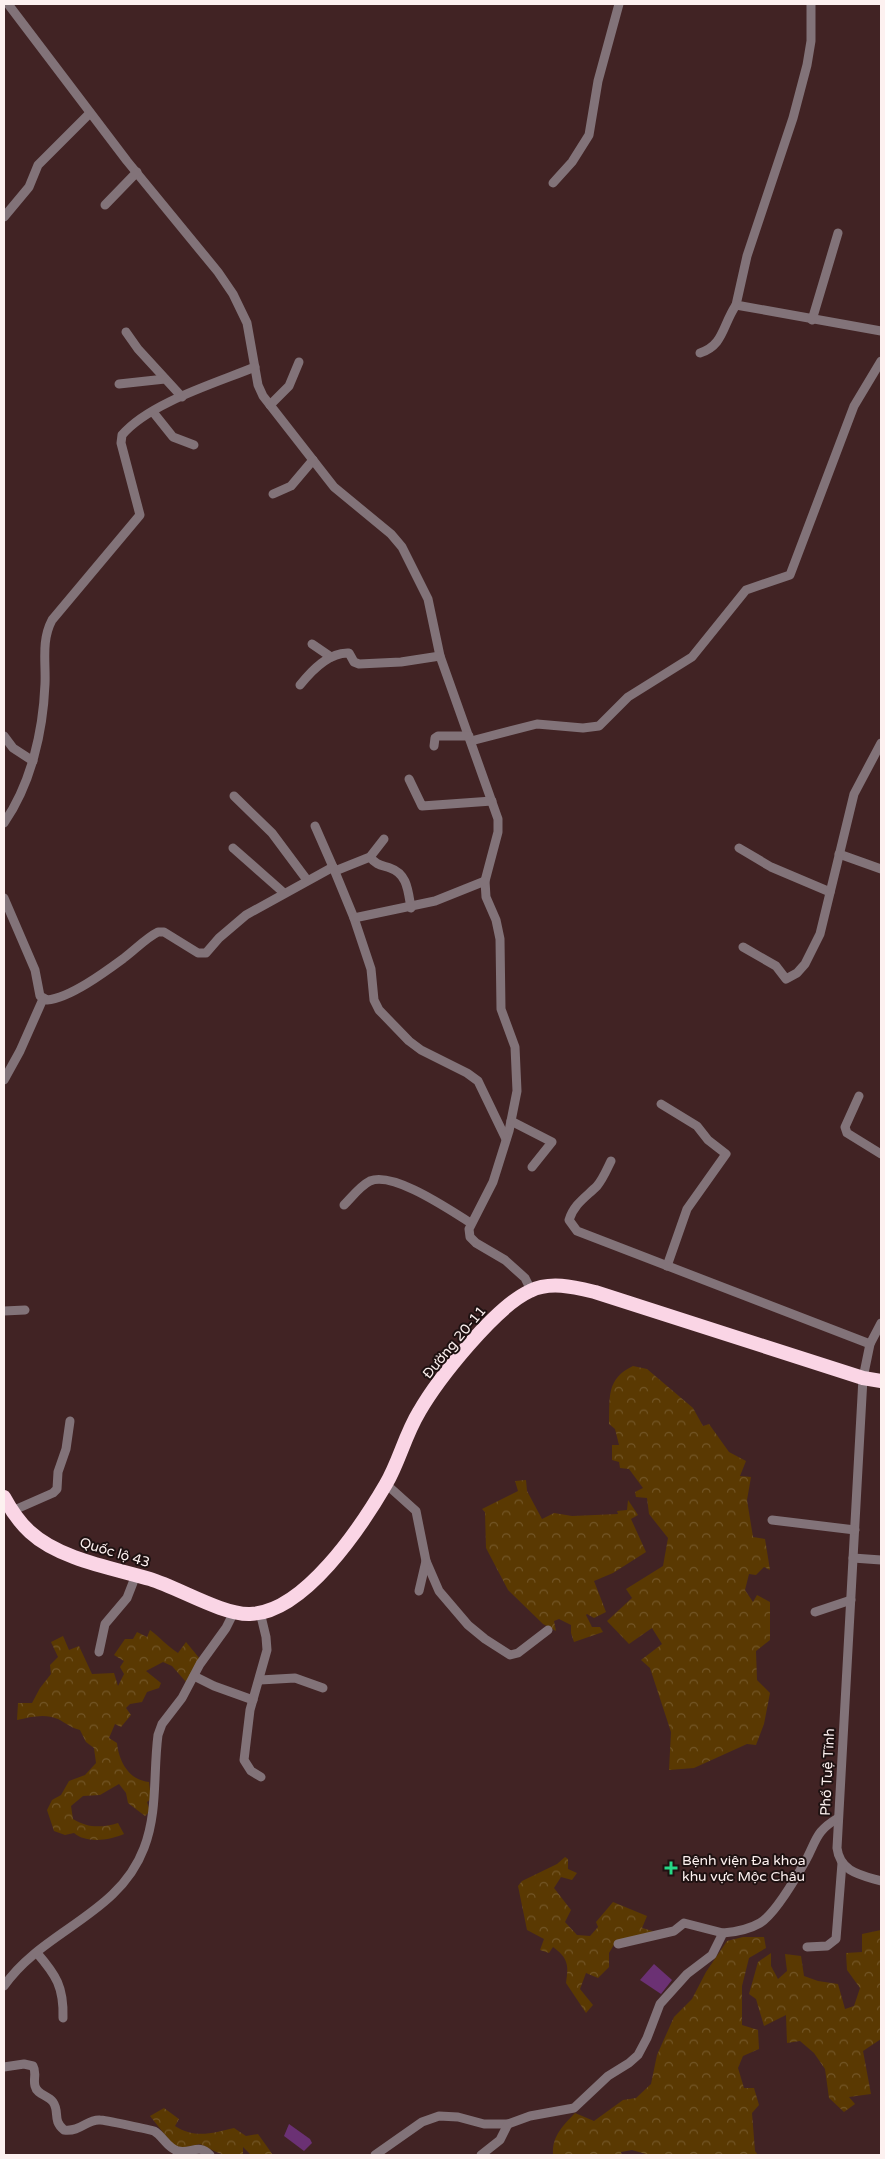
<svg xmlns="http://www.w3.org/2000/svg" width="885" height="2159" viewBox="0 0 885 2159" font-family="'Varela Round',sans-serif">
<style>
.forest{fill:url(#forest-crowns)}
.water{fill:#6b3174}
.lines{fill:none;stroke-linecap:round;stroke-linejoin:round}
.minor{stroke:#827379;stroke-width:9}
.highway{stroke:#fad5e5;stroke-width:14}
.poi-dot{fill:#26d886;stroke:#1e1111;stroke-width:2}
.labels{text-anchor:middle;stroke-width:4;stroke-linejoin:round;paint-order:stroke}
.street-label{font-size:14px;fill:#fdf1f0;stroke:#1e1111}
.poi-label{font-size:14px;fill:#fdf1f0;stroke:#1e1111;text-anchor:start}
</style>
<defs>
<pattern id="forest-crowns" width="20" height="18" patternUnits="userSpaceOnUse" patternTransform="scale(1.25)"><rect width="20" height="18" fill="#5a3902"/><path d="M2 6a3 3 0 1 1 6 0M12 15a3 3 0 1 1 6 0" fill="none" stroke="#735627"/></pattern>
</defs>
<rect width="100%" height="100%" fill="#412324"/>
<g class="forest">
<path d="M633,1366L647,1369L693,1408L703,1426L709,1424L729,1452L746,1461L740,1476L751,1477L747,1500L753,1537L765,1539L770,1570L764,1567L756,1575L749,1574L745,1590L753,1602L757,1595L770,1602V1640L756,1651L757,1680L770,1693L764,1724L756,1745L747,1744L694,1768L669,1770L671,1732L650,1668L641,1660L662,1644L652,1628L629,1644L607,1621L632,1598L626,1589L663,1566L668,1538L649,1514L647,1498L636,1497L635,1492L643,1488L629,1469L620,1468L619,1462L612,1460V1445H619L615,1429L609,1424C610,1397 606,1379 633,1366Z"/>
<path d="M526,1480L527,1491L542,1519L554,1513L572,1516L618,1514L617,1511L627,1510L628,1500L638,1515L631,1519L646,1552L613,1573L594,1581L606,1612L594,1618L587,1614L586,1615L592,1627H600L603,1632L574,1642L571,1633V1625L559,1619L554,1621L556,1631L543,1624L508,1590L486,1548L485,1512L482,1509L518,1491L515,1481Z"/>
<path d="M150,1630C161,1638 167,1646 178,1653L186,1642L200,1659L186,1682L172,1666L163,1662L146,1671L161,1683L159,1688L147,1692L142,1702L130,1704L126,1708L131,1715L121,1727L115,1724L109,1738L117,1743C119,1762 129,1780 149,1782L151,1799L147,1802L150,1811L145,1816L128,1803L126,1793L119,1784L100,1795L83,1796L71,1806L73,1819C87,1828 102,1828 118,1823L124,1834C110,1840 87,1844 74,1833L65,1835L54,1831L47,1810L52,1800L61,1795L69,1781L85,1775L96,1763L94,1748L86,1742L80,1730C71,1728 66,1723 58,1719C45,1713 30,1717 17,1720L18,1703H32L40,1688L51,1674L50,1665L58,1657L51,1642L63,1636L69,1650L79,1646L92,1674L114,1673L118,1686L124,1674L120,1667L124,1661L114,1655L125,1639H133L137,1632L147,1637Z"/>
<path d="M565,1857L568,1859V1869L577,1873L572,1880L561,1877L554,1888L571,1910L565,1922L577,1935L590,1936L598,1927L596,1922L613,1902L647,1916L642,1928L656,1932L615,1943L609,1953V1967L598,1978L586,1973L580,1989L593,2005L586,2013L566,1983C569,1965 568,1958 553,1947L549,1953L540,1950L544,1939L527,1930L518,1886L522,1881L557,1864Z"/>
<path d="M881,1930V2039L863,2051L871,2094L849,2097L855,2104L844,2112L829,2098L825,2069L814,2053L800,2041L787,2043L786,2015L764,2026L756,1999L749,1994L758,1962L771,1953V1966L778,1979L787,1971L785,1954L801,1956L804,1976L818,1981L838,1984L845,2009L854,2006L860,1988L847,1970L846,1953L862,1952V1934Z"/>
<path d="M743,1937H764L766,1948L749,1958L742,1986V2025L758,2030L759,2049L743,2056L738,2068L744,2088H754L759,2105L752,2113L755,2151L758,2155H649L632,2150L621,2152L622,2155H553C552,2136 562,2127 575,2113L594,2121L623,2100L636,2098L651,2084L657,2055L674,2017L692,1999L706,1972L727,1941Z"/>
<path d="M164,2108L179,2119L175,2126C195,2139 213,2133 234,2128L246,2136L258,2134L273,2155H251L243,2147V2154C224,2159 215,2151 200,2144L182,2148L173,2145L150,2116Z"/>
</g>
<g class="water">
<path d="M654,1964L672,1980L661,1994L640,1980Z"/>
<path d="M289,2124L310,2139L312,2143L304,2151L284,2136Z"/>
</g>
<g class="lines">
<g class="minor">
<path d="M8,4L127,161L218,272L233,294L247,323L258,385L263,396L334,487L391,534L402,547L428,599L440,656L498,819V832L485,881L486,897L496,920L500,939L501,1009L515,1047L517,1091L509,1131L493,1182L469,1229L470,1237L476,1243L505,1260L525,1278L531,1290"/>
<path d="M811,4V41L807,65L793,118L747,256L736,305L881,331"/>
<path d="M553,183L572,162L589,135L598,81L619,4"/>
<path d="M105,205L137,172"/>
<path d="M4,217L29,187L38,165L90,113"/>
<path d="M812,320L838,233"/>
<path d="M126,332L138,349L182,397"/>
<path d="M700,353C724,345 722,326 736,305"/>
<path d="M119,384L165,379"/>
<path d="M270,405L289,386L299,362"/>
<path d="M153,412L173,437L194,445"/>
<path d="M273,494L291,486L313,460"/>
<path d="M312,644L331,657"/>
<path d="M300,685C312,670 329,652 349,653L354,662L359,664L401,662L440,656"/>
<path d="M4,736L13,748L33,761"/>
<path d="M471,741L537,724L583,728L599,726L628,697L692,657L746,590L790,575L854,406L881,361"/>
<path d="M434,746L435,738L438,736H469"/>
<path d="M409,779L422,806L492,801"/>
<path d="M234,796L272,833L307,880"/>
<path d="M4,823C31,784 43,732 45,684C46,662 41,641 52,620L140,515L121,443L122,435C149,403 216,383 255,367"/>
<path d="M315,826L333,867"/>
<path d="M233,848L284,893"/>
<path d="M739,848L771,867L830,892"/>
<path d="M839,854L881,869"/>
<path d="M370,857C376,865 381,865 390,868C408,874 408,892 411,908"/>
<path d="M335,871L370,857L384,839"/>
<path d="M4,898L35,970L40,996L47,1000C70,998 105,972 124,958C136,949 146,938 158,932H164L198,953H206L219,938L246,915L333,867L354,918L371,969L374,1000L379,1010L409,1041L421,1050L467,1073L478,1081L506,1139"/>
<path d="M354,918L435,901L485,881"/>
<path d="M743,947L776,966L786,979L797,973L805,964L820,934L854,794L881,743"/>
<path d="M4,1080L20,1051L43,999"/>
<path d="M859,1096L845,1127L847,1133L881,1154"/>
<path d="M661,1104L697,1126L708,1140L726,1154L687,1209L667,1266"/>
<path d="M511,1121L552,1142L532,1167"/>
<path d="M611,1161C607,1169 603,1179 597,1186C586,1197 574,1204 569,1220L577,1231L870,1344"/>
<path d="M344,1205C352,1197 360,1186 370,1181C394,1171 451,1211 471,1223"/>
<path d="M4,1311L25,1310"/>
<path d="M881,1323L870,1344L863,1378L837,1848C840,1872 861,1875 881,1881"/>
<path d="M386,1484L416,1511L426,1561L439,1591L468,1625L485,1639L510,1655L518,1653L548,1630"/>
<path d="M12,1511L53,1493L57,1489L58,1472L66,1449L70,1421"/>
<path d="M772,1520L855,1530"/>
<path d="M853,1558L881,1560"/>
<path d="M419,1591L426,1561"/>
<path d="M260,1612L266,1637L267,1650L250,1710L244,1760L251,1771L261,1777"/>
<path d="M815,1612L851,1600"/>
<path d="M99,1652L105,1624L127,1598L136,1575"/>
<path d="M194,1676L214,1686L253,1700"/>
<path d="M260,1680L295,1678L323,1688"/>
<path d="M618,1944L674,1931L684,1923L723,1933"/>
<path d="M807,1947L827,1946L836,1939L842,1863"/>
<path d="M37,1953C56,1975 64,1987 63,2018"/>
<path d="M4,1986C43,1930 119,1915 144,1848C158,1812 153,1773 158,1735L162,1724L182,1698L200,1664L226,1628L234,1612"/>
<path d="M4,2067L24,2064L33,2066C37,2073 33,2079 35,2086C37,2095 48,2095 53,2102C60,2112 52,2120 64,2130C81,2132 87,2119 100,2120C105,2120 151,2130 154,2131C163,2136 167,2148 178,2151C191,2154 199,2143 210,2155"/>
<path d="M375,2155L422,2122L439,2116L458,2117L484,2124H508L530,2116L574,2108L608,2076L629,2063L638,2055L647,2038L660,2004L687,1974L712,1955L723,1933C736,1932 748,1930 760,1923C775,1914 797,1876 806,1860C817,1839 816,1831 838,1818"/>
<path d="M481,2155L500,2140L508,2124"/>
</g>
<path class="highway" d="M4,1497C11,1510 19,1522 30,1532C59,1559 112,1568 150,1579C179,1588 223,1615 250,1614C304,1613 361,1527 386,1484C399,1462 405,1435 419,1412C438,1379 495,1307 530,1291C550,1281 574,1287 595,1292L863,1378L881,1381"/>
</g>
<path class="poi-dot" d="M668.5 1860.5h5v5h5v5h-5v5h-5v-5h-5v-5h5z"/>
<g class="labels">
<g class="street-label">
<text transform="translate(454 1342) rotate(-50)" y="5">Đường 20-11</text>
<text transform="translate(115 1552) rotate(17)" y="5">Quốc lộ 43</text>
<text transform="translate(827 1772) rotate(-87)" y="5">Phố Tuệ Tĩnh</text>
</g>
<g class="poi-label">
<text x="682" y="1865">Bệnh viện Đa khoa<tspan x="682" dy="16">khu vực Mộc Châu</tspan></text>
</g>
</g>
<rect width="885" height="2159" fill="none" stroke="#fdf1f0" stroke-width="10"/>
</svg>
